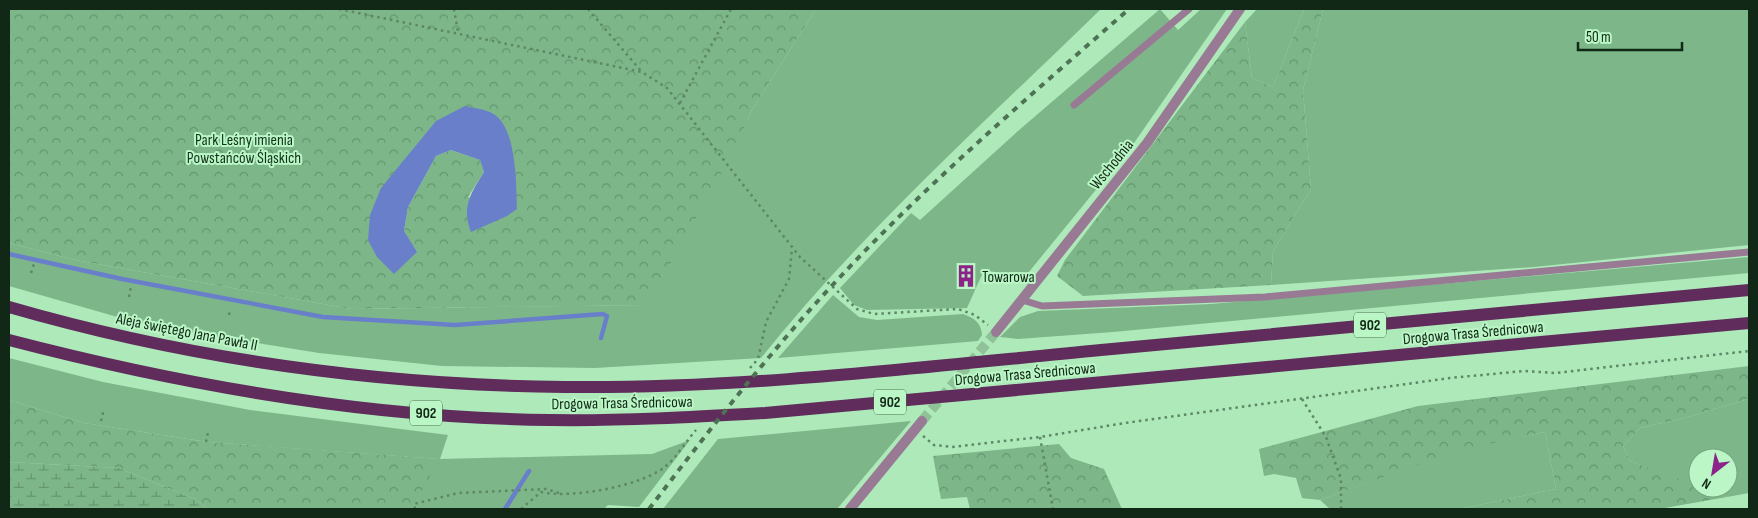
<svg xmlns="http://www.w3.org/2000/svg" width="1758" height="518" viewBox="0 0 1758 518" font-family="'Sofia Sans Condensed',sans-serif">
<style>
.green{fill:#7db789}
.forest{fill:url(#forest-crowns);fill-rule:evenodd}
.wetland{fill:url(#wetland-marsh)}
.water{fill:#697fca}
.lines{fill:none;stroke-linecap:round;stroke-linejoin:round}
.stream{stroke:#697fca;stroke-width:4.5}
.street-tunnel{stroke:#8fc298;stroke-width:10;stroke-dasharray:10 5;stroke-linecap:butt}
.path{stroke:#5e8766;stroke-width:2.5;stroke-dasharray:2.5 4;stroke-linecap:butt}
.lane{stroke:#987a94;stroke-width:7}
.street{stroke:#987a94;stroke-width:10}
.primary{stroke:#5f2c5b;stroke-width:12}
.rail{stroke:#4d7254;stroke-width:4;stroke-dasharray:6 6;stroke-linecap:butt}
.labels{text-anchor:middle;stroke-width:4;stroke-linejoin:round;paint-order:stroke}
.shield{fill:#bbf6c6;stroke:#44664b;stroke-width:1}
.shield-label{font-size:15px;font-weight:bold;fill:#112816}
.park-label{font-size:16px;fill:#12331b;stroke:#bbf6c6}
.street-label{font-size:16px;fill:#112816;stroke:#bbf6c6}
.poi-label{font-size:16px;fill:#112816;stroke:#bbf6c6;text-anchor:start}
</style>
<defs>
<pattern id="forest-crowns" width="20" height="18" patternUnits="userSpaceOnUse" patternTransform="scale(1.25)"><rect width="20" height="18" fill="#7db789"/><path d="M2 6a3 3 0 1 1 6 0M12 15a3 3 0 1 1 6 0" fill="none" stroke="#65956f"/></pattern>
<pattern id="wetland-marsh" width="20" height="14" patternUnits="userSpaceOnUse" patternTransform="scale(1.25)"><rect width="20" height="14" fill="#7db789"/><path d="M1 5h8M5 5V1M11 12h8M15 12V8" fill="none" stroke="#65956f"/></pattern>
</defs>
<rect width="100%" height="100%" fill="#aee9b9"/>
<g class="green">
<path d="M816,9H1101C985,122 862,232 761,358L595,368L442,366L319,353L182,331L121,318L9,286V243L75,260L351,309L646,305L737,144L750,113Z"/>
<path d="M1160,9L1178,30L1201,9H1227L1134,143L1024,278L984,270L967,308L867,310L854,305L840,288L911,213L920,220L1018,131Z"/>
<path d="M1257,9H1304L1273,87L1252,78L1245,22Z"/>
<path d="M1323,9H1749V245L1534,267L1271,285L1273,251L1311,189L1303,90Z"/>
<path d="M1749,257V273L1113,332L1018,339L1000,337L1020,317L1038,311L1211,304Z"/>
<path d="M833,295L859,317L877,320L963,314C974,318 981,322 982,335L978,341L778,358Z"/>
<path d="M9,358L103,382L250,410L448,435L440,459L652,454L690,440L639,507L608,505L604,509H412L439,459L208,442L84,423L9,400Z"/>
<path d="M1749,393V493L1727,497L1702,488H1728V458H1698V487L1630,461L1623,446L1640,428L1688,417L1748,399Z"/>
<path d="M911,421L837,509H663L718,439Z"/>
<path d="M1545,432L1556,489L1459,509H1330L1320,500L1456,450Z"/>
</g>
<g class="forest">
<path d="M9,9H816L750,113L738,144L647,305L351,309L75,260L9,243ZM493,113L507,216L468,197L484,172L480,160L451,150L436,156L408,207L404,231L381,188Z"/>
<path d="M1304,9H1323L1303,90L1311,189L1273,251L1271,285L1083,296L1057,276L1065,260L1245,22L1252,78L1273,87Z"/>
<path d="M1749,366L1748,399L1688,417L1640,428L1623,446L1630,461L1727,497L1659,509H1459L1556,489L1545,432L1456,451L1320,500L1302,498L1296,478L1274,474L1264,476L1259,449L1418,406Z"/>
<path d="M9,400L84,423L208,442L440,459L412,509H208L195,499L119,468L9,462Z"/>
<path d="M1059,444L1071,458L1104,469L1122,509H970L967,497L941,499L933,456Z"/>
</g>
<path class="wetland" d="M9,462L119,468L195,499L208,509H9Z"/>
<path class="water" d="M465,106C473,108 484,109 492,113C517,126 516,184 517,209L507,216L471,232C461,207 471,193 484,172L480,160L451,150L436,156L408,207L404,231L417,252L394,274L377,257L368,240L370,215L381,188L436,121Z"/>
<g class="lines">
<g class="stream">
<path d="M9,254L122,279L323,317L455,325L603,314L607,316L601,338"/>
<path d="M505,509L529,471"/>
</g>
<path class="street-tunnel" d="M922,421L996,332"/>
<g class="path">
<path d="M339,9L642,72L667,88L800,257L857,309L874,314L958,309L975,315L988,325"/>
<path d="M454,9L458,32"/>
<path d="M588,9L641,71"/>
<path d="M680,103L731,9"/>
<path d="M31,273L34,264"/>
<path d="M129,297L131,287"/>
<path d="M229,315L230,310"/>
<path d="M750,368L758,359L766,322L789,279L792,248"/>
<path d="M1302,399L1326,437L1341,479V509"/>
<path d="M101,421L104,409"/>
<path d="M923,436L934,445L952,447L1040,437L1125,423L1450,378L1524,371L1555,373L1749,351"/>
<path d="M1040,437L1053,509"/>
<path d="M206,442L208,432"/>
<path d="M415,509L414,504L458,493L546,489L559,493"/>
<path d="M521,509L541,492C570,499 643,486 666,466C677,457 686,441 696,430"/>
</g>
<g class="lane">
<path d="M1074,105L1189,9"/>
<path d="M1022,300L1042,306L1265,297L1749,252"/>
</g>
<g class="street">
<path d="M996,332L1147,143L1240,9"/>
<path d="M850,509L922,421"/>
</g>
<g class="primary">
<path d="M9,307C189,359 378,385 565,387C743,389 923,367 1101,350C1317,330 1533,310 1749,290"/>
<path d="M9,340C186,386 367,418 550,420C622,421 694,417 765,413L1749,323"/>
</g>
<path class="rail" d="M649,509C710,429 772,349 841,276C931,180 1031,95 1129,9"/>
</g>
<defs>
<symbol id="building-bare" viewBox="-9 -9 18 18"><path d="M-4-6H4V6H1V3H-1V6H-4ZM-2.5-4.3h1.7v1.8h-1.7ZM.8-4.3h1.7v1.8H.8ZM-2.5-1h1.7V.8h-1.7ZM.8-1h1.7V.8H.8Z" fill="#8c2388" stroke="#bbf6c6" stroke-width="2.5" paint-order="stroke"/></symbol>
</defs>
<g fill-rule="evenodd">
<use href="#building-bare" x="950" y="260" width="32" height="32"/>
</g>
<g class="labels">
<g class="shield">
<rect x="1354" y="312.5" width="32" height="25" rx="4"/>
<rect x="874" y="389.5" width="32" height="25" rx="4"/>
<rect x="410" y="400.5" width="32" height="25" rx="4"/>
</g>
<g class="shield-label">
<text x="1370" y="330">902</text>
<text x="890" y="407">902</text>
<text x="426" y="418">902</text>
</g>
<g class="park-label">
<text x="244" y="145">Park Leśny imienia<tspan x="244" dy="18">Powstańców Śląskich</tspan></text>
</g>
<g class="street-label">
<text transform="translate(1111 164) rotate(-51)" y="6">Wschodnia</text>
<text transform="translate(187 331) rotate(11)" y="6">Aleja świętego Jana Pawła II</text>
<text transform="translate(1473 332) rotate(-5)" y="6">Drogowa Trasa Średnicowa</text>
<text transform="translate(1025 373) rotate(-5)" y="6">Drogowa Trasa Średnicowa</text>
<text transform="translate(622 402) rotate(-1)" y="6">Drogowa Trasa Średnicowa</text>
</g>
<g class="poi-label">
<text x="982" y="282">Towarowa</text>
</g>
</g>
<rect width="1758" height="518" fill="none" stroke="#112816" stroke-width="20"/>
<g transform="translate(1713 473) rotate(211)"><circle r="24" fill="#bbf6c6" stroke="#77a480"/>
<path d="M0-4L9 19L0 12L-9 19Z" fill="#8c2388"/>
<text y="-8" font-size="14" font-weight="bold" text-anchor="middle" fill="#112816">N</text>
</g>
<path d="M1578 42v8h104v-8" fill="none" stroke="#112816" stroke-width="2.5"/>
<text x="1586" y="42" font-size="15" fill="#112816" stroke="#bbf6c6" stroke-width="4" paint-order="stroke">50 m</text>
</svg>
